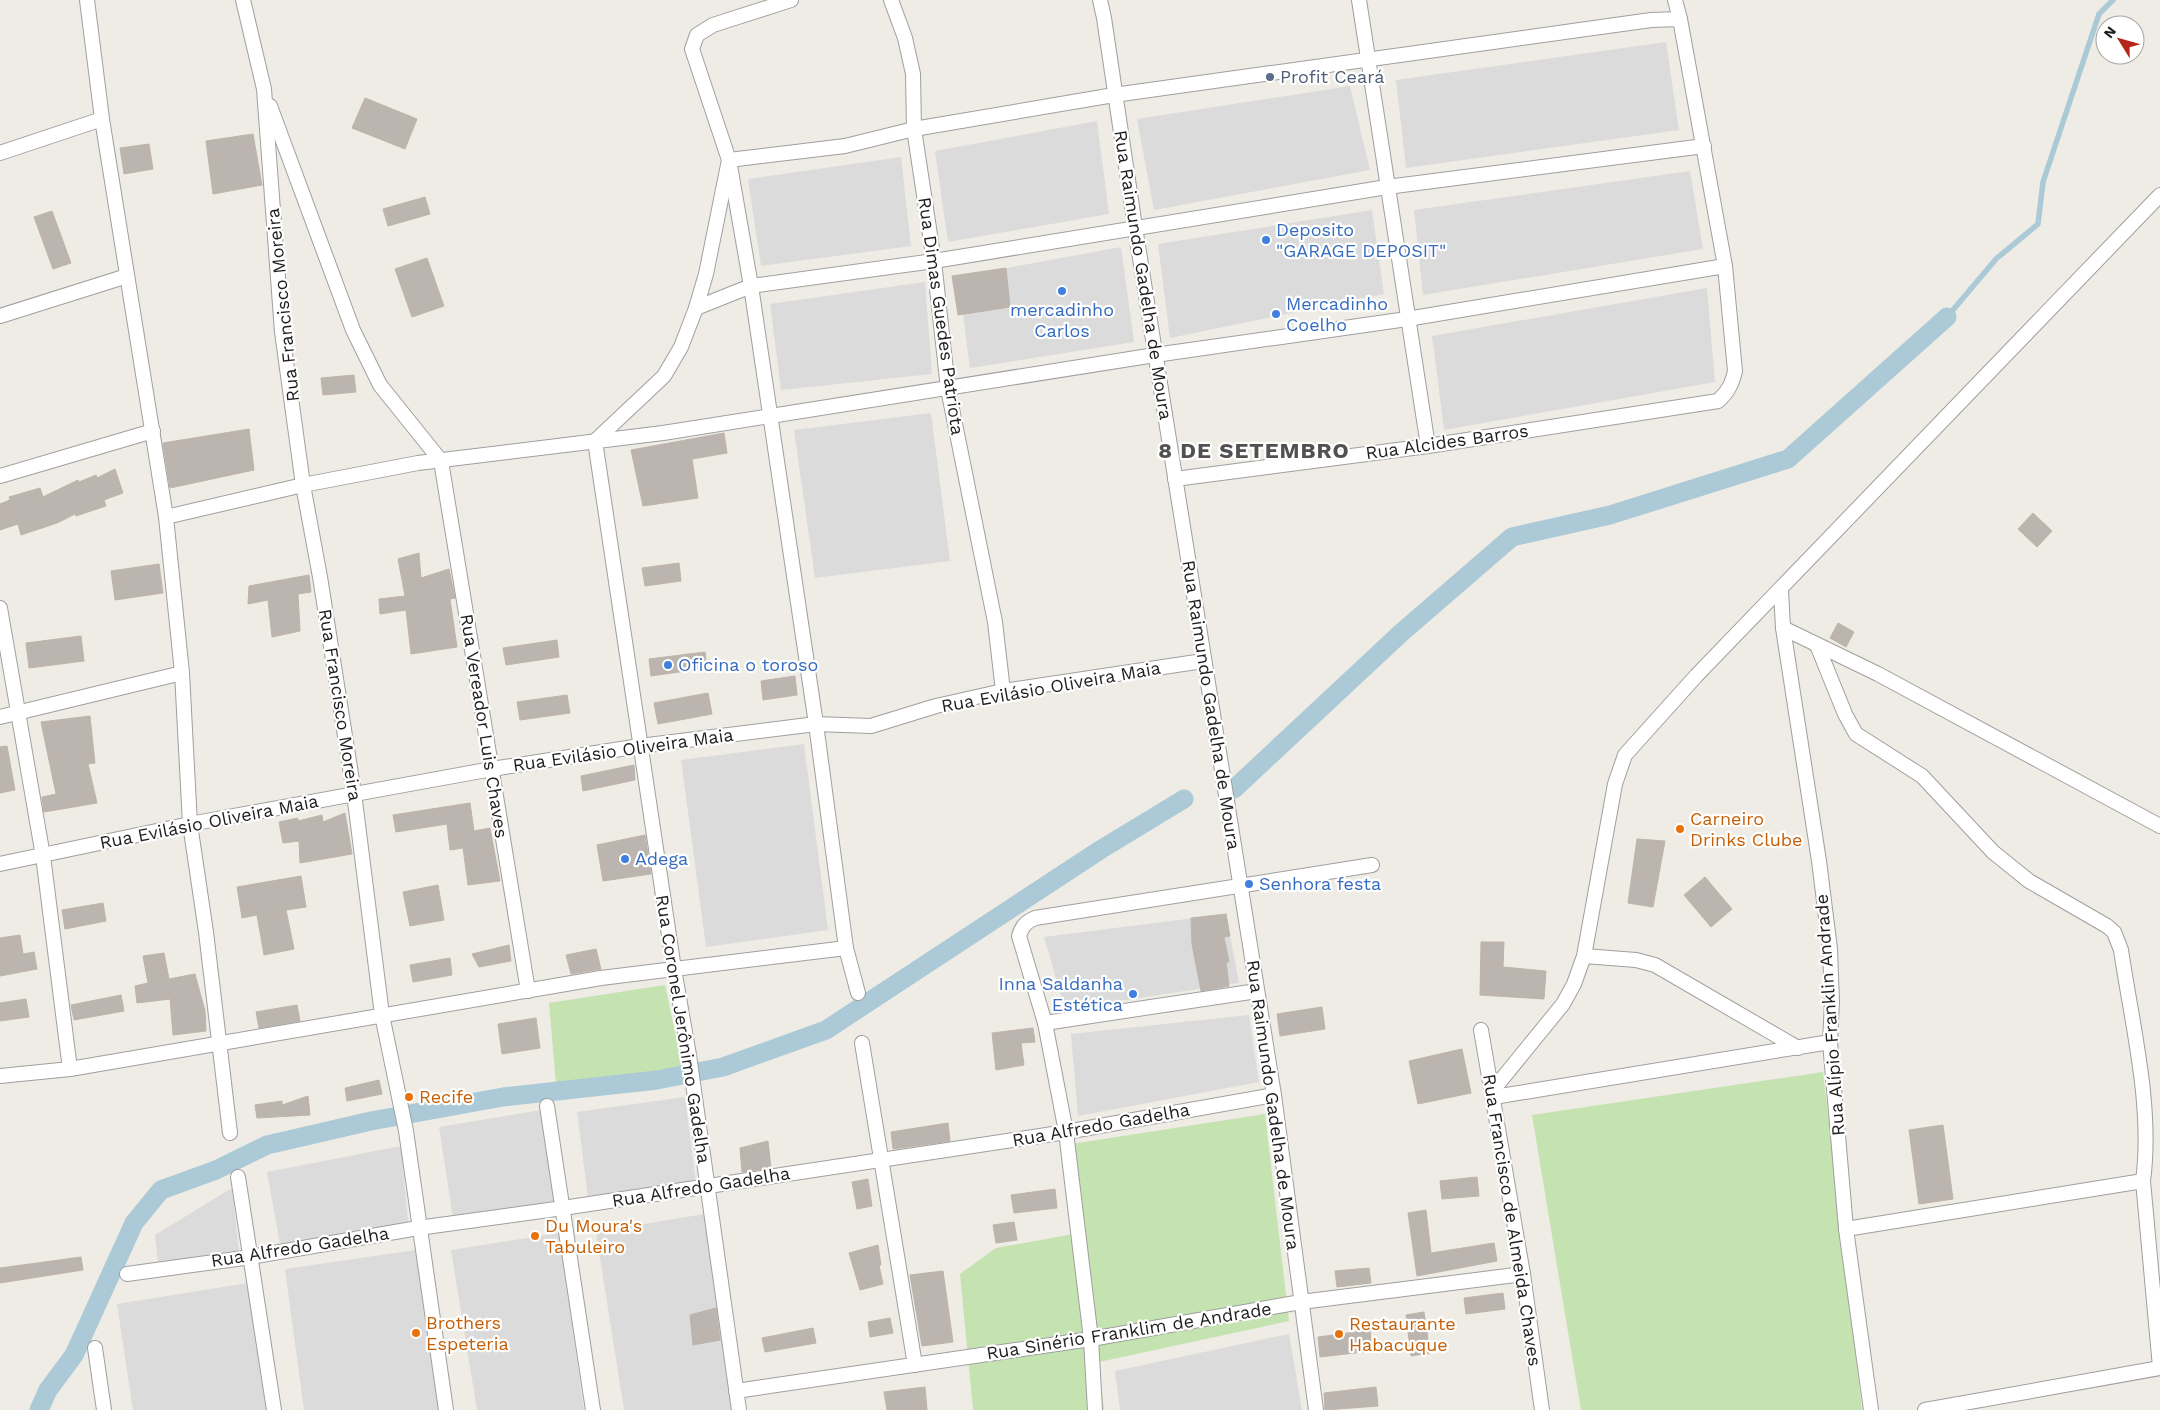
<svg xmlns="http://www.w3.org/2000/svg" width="2160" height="1410" viewBox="0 0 2160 1410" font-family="'Work Sans',sans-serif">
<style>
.residential{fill:#dcdbdb}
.grass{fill:#c5e2b1}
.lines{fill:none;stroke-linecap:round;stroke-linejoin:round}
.stream{stroke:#abc9d6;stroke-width:5.5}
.canal{stroke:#abc9d6;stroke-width:19}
.building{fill:#bbb4af;stroke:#beb4aa}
.street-casing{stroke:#9f9f9f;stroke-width:16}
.street{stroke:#fff;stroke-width:14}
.service-dot{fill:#5c6f8a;stroke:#fff;stroke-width:2}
.shop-dot{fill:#3f7fe0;stroke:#fff;stroke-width:2}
.food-dot{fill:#e8710a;stroke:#fff;stroke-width:2}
.labels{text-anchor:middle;stroke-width:4.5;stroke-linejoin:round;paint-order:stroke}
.service-label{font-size:18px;fill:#4e5e75;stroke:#fff;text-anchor:start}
.shop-label{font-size:18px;fill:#366cbe;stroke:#fff;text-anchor:start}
.street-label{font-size:18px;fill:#1e1e1e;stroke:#fff}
.food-label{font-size:18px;fill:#c56008;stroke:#fff;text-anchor:start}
.district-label{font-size:22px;font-weight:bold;letter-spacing:1px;fill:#515151;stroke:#fff}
</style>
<rect width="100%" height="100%" fill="#eeece5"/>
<g class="residential">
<path d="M1666,42L1679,130L1406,168L1396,80Z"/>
<path d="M1350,86L1370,170L1154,210L1137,119Z"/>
<path d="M1097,121L1109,214L948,242L935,151Z"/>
<path d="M901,157L911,246L761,266L748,179Z"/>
<path d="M1690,171L1703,249L1423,295L1414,210Z"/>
<path d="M1372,210L1384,294L1170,338L1158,244Z"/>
<path d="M1121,247L1134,342L970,368L958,277Z"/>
<path d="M925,282L932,374L781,390L770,304Z"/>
<path d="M1707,288L1715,382L1444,430L1432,336Z"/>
<path d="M931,413L950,561L815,578L794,430Z"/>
<path d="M804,744L828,930L706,947L681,760Z"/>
<path d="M1226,914L1239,983L1065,1009L1044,937Z"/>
<path d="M1249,1015L1259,1082L1078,1116L1071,1034Z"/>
<path d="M685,1097L696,1183L588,1198L577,1112Z"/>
<path d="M542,1110L556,1202L453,1218L439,1127Z"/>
<path d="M401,1146L408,1222L280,1244L267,1172Z"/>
<path d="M232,1188L239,1252L158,1263L155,1235Z"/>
<path d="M704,1214L733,1410H624L596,1232Z"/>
<path d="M559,1233L584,1410H477L451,1250Z"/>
<path d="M416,1250L440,1410H304L285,1269Z"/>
<path d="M248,1283L266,1410H133L117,1304Z"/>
<path d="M1289,1334L1302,1410H1120L1115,1371Z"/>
</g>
<g class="grass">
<path d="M665,985L683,1070L556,1084L549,1003Z"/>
<path d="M1823,1072L1862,1410H1581L1532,1115Z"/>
<path d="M1265,1114L1289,1321L1099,1362L1104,1410H973L960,1274L996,1248L1074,1234L1065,1145Z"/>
</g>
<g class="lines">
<path class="stream" d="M1947,317L1996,259L2038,224L2043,182L2099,14L2113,0"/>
<g class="canal">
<path d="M1234,789L1401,633L1512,537L1610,515L1788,459L1947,317"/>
<path d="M39,1410L48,1390L74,1355L134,1223L161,1190L216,1170L267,1145L371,1121L503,1097L657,1080L723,1067L826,1030L1100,850L1184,799"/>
</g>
</g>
<g class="building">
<path d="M365,98L417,119L405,149L352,128Z"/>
<path d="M253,134L262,185L213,194L206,141Z"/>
<path d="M149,144L153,169L124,174L120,148Z"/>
<path d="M425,197L430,214L388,226L383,209Z"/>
<path d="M52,211L71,263L53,269L34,217Z"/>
<path d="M427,258L444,306L412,317L395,269Z"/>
<path d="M1006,268L1010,307L958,315L952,276Z"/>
<path d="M354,375L356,392L323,395L321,378Z"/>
<path d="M249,429L254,470L170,488L163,443Z"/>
<path d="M724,433L727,453L692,459L698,498L643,506L631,450Z"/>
<path d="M115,469L123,493L104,500L106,506L76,516L75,514L57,523L21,535L18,524L0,530V504L10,500L9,497L40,488L43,497L78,480L79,482L96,475L97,478Z"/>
<path d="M2033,513L2052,531L2037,547L2018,529Z"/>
<path d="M419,553L421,578L449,569L455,598L450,599L457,647L411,654L406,610L380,614L379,599L405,596L398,559Z"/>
<path d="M679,563L681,581L645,586L642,568Z"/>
<path d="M159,564L163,593L115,600L111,571Z"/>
<path d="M309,575L311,592L298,594L300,631L272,637L268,600L248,604L249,586Z"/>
<path d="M1838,623L1854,632L1846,647L1830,638Z"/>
<path d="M81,636L84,661L29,668L26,643Z"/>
<path d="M557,640L559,657L506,665L503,648Z"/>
<path d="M705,652L707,668L651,676L649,659Z"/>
<path d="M795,676L797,695L763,700L761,681Z"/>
<path d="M708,693L712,714L658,724L654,703Z"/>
<path d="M567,695L570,713L520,720L517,702Z"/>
<path d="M90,716L95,763L88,764L97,803L44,812L42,797L56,794L41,722Z"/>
<path d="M7,746L15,790L0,793V747Z"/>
<path d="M634,765L635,780L583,791L581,776Z"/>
<path d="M470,803L474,831L490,828L500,881L468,885L463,848L450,850L447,824L396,832L393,815Z"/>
<path d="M345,813L352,854L300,863L299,841L283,843L279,822L298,818V821L322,815L323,822Z"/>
<path d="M645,835L651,874L603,881L597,845Z"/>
<path d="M1637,839L1665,841L1653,907L1628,903Z"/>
<path d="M301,876L306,907L286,910L294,949L264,955L257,915L242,918L237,887Z"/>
<path d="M1705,877L1732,909L1711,927L1684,895Z"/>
<path d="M438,885L444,920L410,926L403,892Z"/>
<path d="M103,903L106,921L65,929L62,910Z"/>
<path d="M1226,914L1230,936L1224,937L1229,962H1226L1229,986L1201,991L1192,944L1191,918Z"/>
<path d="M20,935L23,954L34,952L37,969L0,976V938Z"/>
<path d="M1481,942H1504L1503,967L1546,971L1544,999L1480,995Z"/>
<path d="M509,945L511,961L479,967L472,954Z"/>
<path d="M596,949L601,969L571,974L566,955Z"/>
<path d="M164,953L169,979L195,974L205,1011L206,1031L173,1035L170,999L137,1003L135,986L148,983L143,956Z"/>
<path d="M450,958L452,975L413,982L410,965Z"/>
<path d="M121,995L124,1011L74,1020L71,1005Z"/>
<path d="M26,999L29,1017L0,1021V1003Z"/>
<path d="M297,1005L300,1021L259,1028L256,1012Z"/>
<path d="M1322,1007L1325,1029L1280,1036L1277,1014Z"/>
<path d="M536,1018L540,1048L502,1054L498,1024Z"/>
<path d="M1033,1028L1035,1042L1021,1043L1024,1065L996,1070L992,1033Z"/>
<path d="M1462,1049L1471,1093L1418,1104L1409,1061Z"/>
<path d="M379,1080L382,1094L347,1101L345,1088Z"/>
<path d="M308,1096L310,1115L257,1118L255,1105L282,1101V1105Z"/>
<path d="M948,1123L950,1141L893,1149L891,1132Z"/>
<path d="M1943,1125L1953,1199L1919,1204L1909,1130Z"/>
<path d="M768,1141L771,1168L742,1172L740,1148Z"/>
<path d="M1477,1177L1479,1196L1442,1199L1440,1181Z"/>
<path d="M868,1179L872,1206L857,1209L852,1182Z"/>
<path d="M1055,1189L1057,1208L1014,1213L1011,1195Z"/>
<path d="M1426,1210L1431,1253L1494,1243L1497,1261L1417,1276L1408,1213Z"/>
<path d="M1014,1222L1017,1240L996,1243L993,1225Z"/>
<path d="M878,1245L881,1265H879L883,1284L860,1290L849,1253Z"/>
<path d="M81,1257L83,1270L0,1283V1268Z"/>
<path d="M1369,1268L1371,1283L1337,1287L1335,1271Z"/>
<path d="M943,1271L953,1342L922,1346L910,1275Z"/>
<path d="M1503,1293L1505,1309L1466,1314L1464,1298Z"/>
<path d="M716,1308L720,1340L693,1345L690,1315Z"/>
<path d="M1424,1312L1430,1353L1411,1356L1406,1315Z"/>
<path d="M890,1318L893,1333L870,1337L868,1322Z"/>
<path d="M813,1328L816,1343L765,1352L762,1338Z"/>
<path d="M1370,1330L1372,1351L1320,1357L1318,1337Z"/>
<path d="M925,1387L927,1410H887L884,1392Z"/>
<path d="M1376,1387L1378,1406L1325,1410L1324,1393Z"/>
</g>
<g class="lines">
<defs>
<g id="street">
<path d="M87,0L102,119L166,517L182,673L190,824L206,932L230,1133"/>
<path d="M243,0L264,89L282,332L303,485L320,577L354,793L382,1015L406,1131L446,1410"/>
<path d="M791,0L713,25L697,35L692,49L729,160L751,286L816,724L846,948L858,993"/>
<path d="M891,0L905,38L913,74L914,129L934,261L948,389L995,622L1003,691"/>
<path d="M1100,0L1104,18L1135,227L1274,1095L1316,1410"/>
<path d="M1359,0L1428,446"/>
<path d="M1675,0L1680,19"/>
<path d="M270,106L353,330L380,385L441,461L528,991"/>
<path d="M0,153L102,119"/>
<path d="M729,160L845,146L914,129L1114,95L1651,20L1680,19L1725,266L1735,371C1732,384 1728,392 1718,401L1428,446L1175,479"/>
<path d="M729,160L706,274L696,308L681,347L664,376L595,441L674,969L689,1055L739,1410"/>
<path d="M696,308L751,286L934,261L1387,187L1704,146"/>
<path d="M0,316L127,276"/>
<path d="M0,476L153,431"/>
<path d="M166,517L303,485L418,463L663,433L1155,355L1407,319L1725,266"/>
<path d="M1781,591L1783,628L1819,861L1830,949L1832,1002L1830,1042L1846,1229L1871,1410"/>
<path d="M0,608L43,856L70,1069"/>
<path d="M1783,628L1878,674L2160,826"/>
<path d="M1817,645L1845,714L1856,734L1922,776L1993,852L2029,881L2107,926L2114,932L2121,950C2132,1025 2153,1106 2143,1181"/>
<path d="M0,717L182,673"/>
<path d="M0,864L190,824L492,769L640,746L816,724L871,726L936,706L1003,691L1203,661"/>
<path d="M1584,956L1636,960L1655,965L1798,1048"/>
<path d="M1045,1023L1257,991"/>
<path d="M1481,1030L1523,1274L1542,1410"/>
<path d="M862,1043L915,1365"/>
<path d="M0,1076L70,1069L601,978L846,948"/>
<path d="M1493,1090L1563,1004L1574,984L1584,956L1615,784L1625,755L1696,676L2160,195"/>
<path d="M1494,1097L1830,1042"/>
<path d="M547,1106L593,1410"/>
<path d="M238,1177L274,1410"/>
<path d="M1846,1229L2143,1181L2160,1367"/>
<path d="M127,1274L251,1257L418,1228L563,1208L1066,1132L1274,1095"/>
<path d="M95,1348L104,1410"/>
<path d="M736,1391L1091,1339L1301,1302L1523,1274"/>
<path d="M1095,1410L1091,1339L1066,1132L1045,1023L1019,936C1022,926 1026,922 1035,918L1372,865"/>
<path d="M1925,1410L2160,1368"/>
</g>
</defs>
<use href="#street" class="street-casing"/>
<use href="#street" class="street"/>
</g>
<circle class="service-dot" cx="1270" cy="77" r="5"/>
<g class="shop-dot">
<circle cx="1266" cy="240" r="5"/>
<circle cx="1062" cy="291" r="5"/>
<circle cx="1276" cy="314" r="5"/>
<circle cx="668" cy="665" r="5"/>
<circle cx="625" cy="859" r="5"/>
<circle cx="1249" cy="884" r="5"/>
<circle cx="1133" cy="994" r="5"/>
</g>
<g class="food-dot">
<circle cx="1680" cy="829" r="5"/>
<circle cx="409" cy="1097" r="5"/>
<circle cx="535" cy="1236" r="5"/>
<circle cx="416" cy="1333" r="5"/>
<circle cx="1339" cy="1334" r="5"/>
</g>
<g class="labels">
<g class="service-label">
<text x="1280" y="83">Profit Ceará</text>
</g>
<g class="shop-label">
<text x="1276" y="236">Deposito<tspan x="1276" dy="21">"GARAGE DEPOSIT"</tspan></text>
<text x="1286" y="310">Mercadinho<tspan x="1286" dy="21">Coelho</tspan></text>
<text x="1062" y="316" text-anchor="middle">mercadinho<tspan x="1062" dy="21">Carlos</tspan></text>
<text x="678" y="671">Oficina o toroso</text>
<text x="635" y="865">Adega</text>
<text x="1259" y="890">Senhora festa</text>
<text x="1123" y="990" text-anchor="end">Inna Saldanha<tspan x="1123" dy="21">Estética</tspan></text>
</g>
<g class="street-label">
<text transform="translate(1143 275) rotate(81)" y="6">Rua Raimundo Gadelha de Moura</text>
<text transform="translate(283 305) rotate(-96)" y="6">Rua Francisco Moreira</text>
<text transform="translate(941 316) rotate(82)" y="6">Rua Dimas Guedes Patriota</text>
<text transform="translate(1447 442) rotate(-8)" y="6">Rua Alcides Barros</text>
<text transform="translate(1051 687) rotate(-10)" y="6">Rua Evilásio Oliveira Maia</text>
<text transform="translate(340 705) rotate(81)" y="6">Rua Francisco Moreira</text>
<text transform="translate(1211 705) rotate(81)" y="6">Rua Raimundo Gadelha de Moura</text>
<text transform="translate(484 726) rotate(81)" y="6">Rua Vereador Luis Chaves</text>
<text transform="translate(623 750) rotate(-8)" y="6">Rua Evilásio Oliveira Maia</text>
<text transform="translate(209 822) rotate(-11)" y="6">Rua Evilásio Oliveira Maia</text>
<text transform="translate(1830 1015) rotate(-94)" y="6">Rua Alípio Franklin Andrade</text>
<text transform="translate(683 1029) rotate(81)" y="6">Rua Coronel Jerônimo Gadelha</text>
<text transform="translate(1273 1105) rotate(82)" y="6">Rua Raimundo Gadelha de Moura</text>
<text transform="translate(1101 1125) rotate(-10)" y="6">Rua Alfredo Gadelha</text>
<text transform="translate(701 1187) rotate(-9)" y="6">Rua Alfredo Gadelha</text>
<text transform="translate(1512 1220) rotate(81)" y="6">Rua Francisco de Almeida Chaves</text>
<text transform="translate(300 1247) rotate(-9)" y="6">Rua Alfredo Gadelha</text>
<text transform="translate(1129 1331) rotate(-9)" y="6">Rua Sinério Franklim de Andrade</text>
</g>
<g class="food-label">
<text x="1690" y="825">Carneiro<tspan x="1690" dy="21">Drinks Clube</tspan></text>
<text x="419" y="1103">Recife</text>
<text x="545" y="1232">Du Moura's<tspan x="545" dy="21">Tabuleiro</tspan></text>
<text x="426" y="1329">Brothers<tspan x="426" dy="21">Espeteria</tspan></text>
<text x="1349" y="1330">Restaurante<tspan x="1349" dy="21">Habacuque</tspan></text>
</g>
<g class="district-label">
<text x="1254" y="458">8 DE SETEMBRO</text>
</g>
</g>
<g transform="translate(2120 40) rotate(307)"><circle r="24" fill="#ffffff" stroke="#a5a5a5"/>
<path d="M0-4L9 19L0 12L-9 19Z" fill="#b42619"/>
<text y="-8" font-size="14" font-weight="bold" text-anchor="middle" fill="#1e1e1e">N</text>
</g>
</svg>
